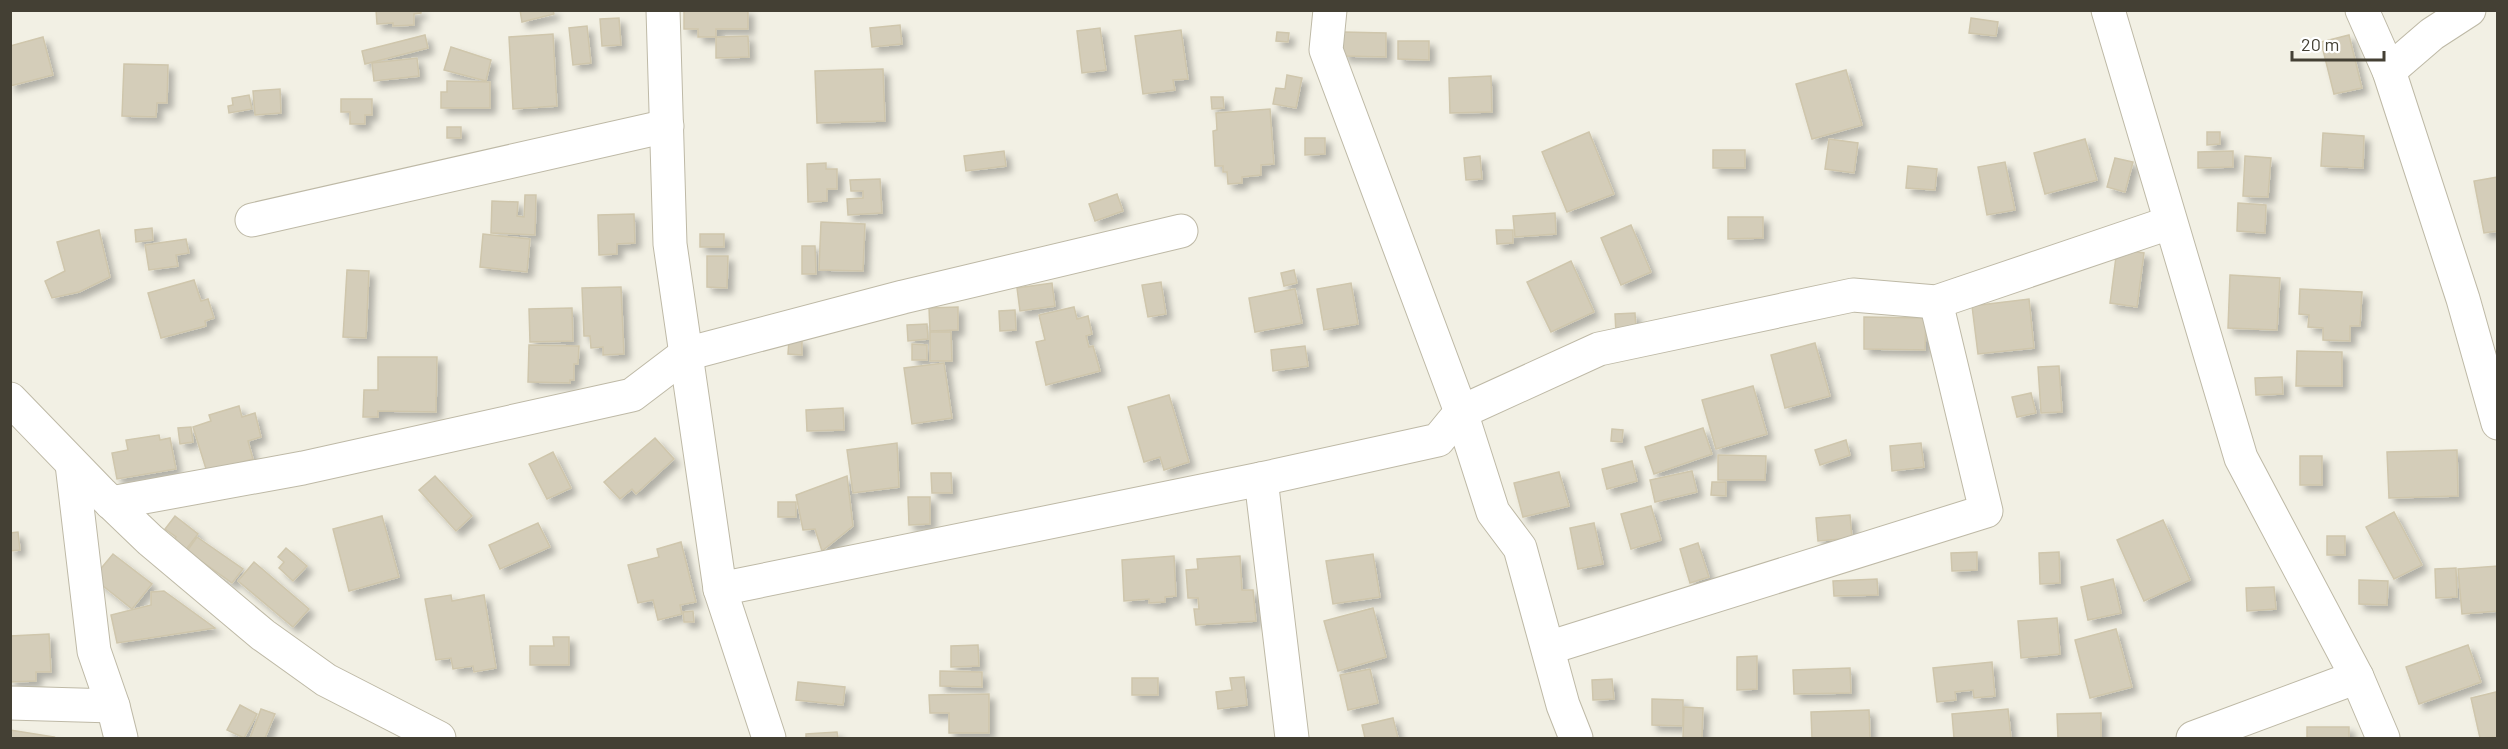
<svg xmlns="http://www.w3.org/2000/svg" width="2508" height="749" viewBox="0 0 2508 749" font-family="Barlow,sans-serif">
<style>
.building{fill:#d4cdb9;stroke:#cfc6ac;stroke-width:1.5;filter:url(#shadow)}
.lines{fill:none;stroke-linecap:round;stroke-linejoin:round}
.street-casing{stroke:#beb9a6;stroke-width:35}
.street{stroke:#fff;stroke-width:33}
</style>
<defs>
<filter id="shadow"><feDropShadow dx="5.5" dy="5.5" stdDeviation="3" flood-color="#0004"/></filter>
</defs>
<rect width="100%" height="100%" fill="#f2f0e4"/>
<g class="building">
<path d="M376,10H421V13L414,14V25L393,26V23L377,24Z"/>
<path d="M520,10H553L554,14L522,22Z"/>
<path d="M684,10H748V29H716V37H698V29H684Z"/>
<path d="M619,18L621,45L602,46L600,19Z"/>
<path d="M1971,18L1998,22L1996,36L1969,33Z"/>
<path d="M900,25L902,44L872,47L870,28Z"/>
<path d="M587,26L591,63L573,65L569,28Z"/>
<path d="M1100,28L1106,70L1082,73L1077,31Z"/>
<path d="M1181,30L1188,79L1173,80L1175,90L1143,94L1135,36Z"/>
<path d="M1277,32L1289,33L1288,42L1276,41Z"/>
<path d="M1343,32L1386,33V57L1343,56Z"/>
<path d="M553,34L557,106L513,109L509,37Z"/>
<path d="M425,35L428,48L365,64L362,51Z"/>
<path d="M2349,35L2362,88L2334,94L2321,42Z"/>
<path d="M748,36L749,57L716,58V37Z"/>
<path d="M43,37L53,75L10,86V46Z"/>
<path d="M1398,41H1429V60L1398,59Z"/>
<path d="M451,47L491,60L486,81L444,70Z"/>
<path d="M417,58L419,76L374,81L372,63Z"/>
<path d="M124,64L168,65L167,103H157L156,117L122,116Z"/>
<path d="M883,69L885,121L817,123L815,71Z"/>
<path d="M1846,70L1862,125L1812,139L1796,84Z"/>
<path d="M1287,75L1302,78L1296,108L1273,104L1276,88L1285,89Z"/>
<path d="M1491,76L1492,112L1450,113L1449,78Z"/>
<path d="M447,81L490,82V108H441V92H447Z"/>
<path d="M280,89L281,113L255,115L253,91Z"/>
<path d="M249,95L252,109L229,113L228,106L233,105L232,98Z"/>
<path d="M1211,97H1223L1224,108L1212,109Z"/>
<path d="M341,99H372V115H365V124H350V112H341Z"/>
<path d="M1270,109L1274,164L1261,165V175L1242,177V183L1228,184L1227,172H1223V166H1215L1213,131L1217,130L1216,113Z"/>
<rect x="447" y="127" width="14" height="11"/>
<path d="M1589,132L1614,194L1567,212L1542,152Z"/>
<path d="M2207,132H2220V144L2207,145Z"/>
<path d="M2323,133L2364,136L2363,168L2321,166Z"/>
<path d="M1305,138H1325V154L1305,155Z"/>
<path d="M1829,139L1858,143L1854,173L1825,169Z"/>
<path d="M2085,139L2097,180L2045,194L2034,153Z"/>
<rect x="1713" y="150" width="32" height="18"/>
<path d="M1004,151L1006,166L966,171L964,156Z"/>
<path d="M2233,151V167L2198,168V152Z"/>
<path d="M1480,156L1482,179L1466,180L1464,158Z"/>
<path d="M2245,156L2271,158L2268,197L2243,196Z"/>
<path d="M2115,158L2133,162L2125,192L2107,187Z"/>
<path d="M2005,162L2015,210L1987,215L1978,167Z"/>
<path d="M826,163V169H837V189H827V201L808,202L807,164Z"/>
<path d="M1908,166L1937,169L1935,190L1906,188Z"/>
<path d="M2498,177V231L2484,233L2474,181Z"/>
<path d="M880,179L882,213L848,215L847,199L863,198V191H851L850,180Z"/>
<path d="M1117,194L1123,211L1095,221L1089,204Z"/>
<path d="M525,195H536L535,235L491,233L492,201L518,202L517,216L524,217Z"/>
<path d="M2238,203L2266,205L2265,233L2237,231Z"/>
<path d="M1555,213L1556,234L1515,237L1513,216Z"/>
<path d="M634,214L635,243L617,244V254L599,255L598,215Z"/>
<path d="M1728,217H1763V238L1728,239Z"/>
<path d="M821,222L865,224L863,271L819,270Z"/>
<path d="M1631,225L1651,272L1621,285L1601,238Z"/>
<path d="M152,228L153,240L136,242L135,230Z"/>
<path d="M99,230L110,277L79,292L52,298L45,281L65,271L57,242Z"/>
<path d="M1496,230H1513V243L1497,244Z"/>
<path d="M483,234L530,239L527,272L480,267Z"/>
<rect x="700" y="234" width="24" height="13"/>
<path d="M186,239L189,253L176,255L178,266L149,270L145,245Z"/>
<path d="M802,246H815L816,274H802Z"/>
<path d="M2117,249L2144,253L2137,307L2110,303Z"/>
<path d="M707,256H728L727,288L707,287Z"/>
<path d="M1571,261L1594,312L1551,332L1527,282Z"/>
<path d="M347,270L369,271L366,338L343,337Z"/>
<path d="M1294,270L1297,283L1284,286L1281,273Z"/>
<path d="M2230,275L2280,278L2277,330L2228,328Z"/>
<path d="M194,280L201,301L208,299L214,318L205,321L206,326L161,338L148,293Z"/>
<path d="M1161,282L1166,314L1148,317L1142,285Z"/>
<path d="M1052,283L1055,306L1020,311L1017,288Z"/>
<path d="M1351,283L1358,324L1324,330L1317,289Z"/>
<path d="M621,287L624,354L603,355V347L591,348L590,336H584L582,288Z"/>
<path d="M1295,289L1302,323L1255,332L1249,298Z"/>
<path d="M2300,289L2362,292L2360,326H2350V341L2323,340V328L2308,327L2309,315L2299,314Z"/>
<path d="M2029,299L2034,348L1978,354L1972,306Z"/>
<path d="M958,307V330L930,331L929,308Z"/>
<path d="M1074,307L1077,319L1088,316L1092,334L1086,336L1089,347L1093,346L1100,371L1046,385L1036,342L1045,340L1039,315Z"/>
<path d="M572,308L573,341L530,342L529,309Z"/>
<path d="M1015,310L1016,330L1000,331L999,311Z"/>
<path d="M1635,313L1636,331L1616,333L1615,314Z"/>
<path d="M1864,317L1926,318L1925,350L1864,349Z"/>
<path d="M927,324L928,339L908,341L907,325Z"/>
<path d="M930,332H951L952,361H930Z"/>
<path d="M789,339L802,340V355L788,354Z"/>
<path d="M1815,343L1830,396L1785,408L1771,355Z"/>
<path d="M912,344L927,345V360H912Z"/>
<path d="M529,345L579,346L578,364H574V380H570V383L528,382Z"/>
<path d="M1305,346L1308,366L1273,371L1271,350Z"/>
<path d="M2297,351L2342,352V386H2296Z"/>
<path d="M378,357H437L436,412L378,411V417H363L364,390H378Z"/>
<path d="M944,363L952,418L912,424L904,368Z"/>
<path d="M2059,366L2062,412L2041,413L2038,367Z"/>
<path d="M2282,377L2283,394L2256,395L2255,378Z"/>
<path d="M1753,386L1767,434L1716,449L1702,400Z"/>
<path d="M2031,393L2036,413L2017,417L2012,397Z"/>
<path d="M1169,395L1189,462L1164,470L1160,457L1144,462L1128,407Z"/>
<path d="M239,406L242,417L255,413L261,437L248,441L253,459L207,472L193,427L211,421L209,415Z"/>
<path d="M843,408L844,430L807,431L806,410Z"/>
<path d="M191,427L193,442L180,444L178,428Z"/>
<path d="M1703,428L1712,454L1654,474L1645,447Z"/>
<path d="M1612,429L1623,430L1622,442L1611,441Z"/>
<path d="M159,435L160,440L170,438L176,469L117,479L112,453L128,450L126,440Z"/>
<path d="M655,438L674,459L636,494L632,489L620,499L604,482Z"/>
<path d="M1846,440L1850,455L1820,465L1815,450Z"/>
<path d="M897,443L899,487L853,493L847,450Z"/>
<path d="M1921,443L1924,467L1892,471L1890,446Z"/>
<path d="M2457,450L2458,496L2389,498L2387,452Z"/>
<path d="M553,452L571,488L547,499L529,464Z"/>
<path d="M1718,455L1766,456L1765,480H1718Z"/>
<rect x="2300" y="456" width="22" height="29"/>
<path d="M1632,461L1637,481L1607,489L1602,469Z"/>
<path d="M1692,471L1697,492L1655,502L1650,480Z"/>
<path d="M1559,472L1569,506L1523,517L1514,483Z"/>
<path d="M931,473H951L952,493H932Z"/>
<path d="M435,476L472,516L456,531L419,490Z"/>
<path d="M847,476L853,526L822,551L815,529L803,530L796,495Z"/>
<path d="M1712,482H1726V496L1711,495Z"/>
<path d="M908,497H930V524L909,525Z"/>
<rect x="778" y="502" width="18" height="15"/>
<path d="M1651,506L1661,540L1631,549L1621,514Z"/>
<path d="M2394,512L2422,565L2394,579L2366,527Z"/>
<path d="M1850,515L1852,538L1818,541L1816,518Z"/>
<path d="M175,516L198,534L185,551L173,541L176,537L165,529Z"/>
<path d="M382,516L399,577L349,591L333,529Z"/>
<path d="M2163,520L2190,580L2144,601L2117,540Z"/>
<path d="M538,523L550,547L500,569L489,545Z"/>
<path d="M1594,523L1603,564L1578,569L1570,528Z"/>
<path d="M18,532L20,550L10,551V533Z"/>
<rect x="2327" y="536" width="18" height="19"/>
<path d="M197,537L243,569L232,583L187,551Z"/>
<path d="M681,542L696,602L680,605L682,614L658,620L653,600L638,603L628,565L659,557L657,549Z"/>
<path d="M1698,543L1709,577L1690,583L1680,549Z"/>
<path d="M286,548L307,566L293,581L279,568L284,562L278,557Z"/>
<path d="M1977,552V570L1952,571L1951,553Z"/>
<path d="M2059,552L2060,583L2040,584L2039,553Z"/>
<path d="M113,554L152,584L132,609L93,578Z"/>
<path d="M1373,554L1380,597L1333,604L1326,561Z"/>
<path d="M1174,556L1176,596L1165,597V602L1149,603V599L1124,601L1122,560Z"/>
<path d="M1240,556L1242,590H1253L1256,621L1196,625L1194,609H1199L1198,598H1188L1186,570L1198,569L1197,559Z"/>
<path d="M254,562L309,609L293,627L238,581Z"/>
<path d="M2498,566V611L2462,614L2458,569Z"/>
<path d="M2456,568L2457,597L2436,598L2435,569Z"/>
<path d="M1877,579L1878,595L1834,596L1833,581Z"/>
<path d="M2113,579L2121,613L2088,620L2081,587Z"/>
<path d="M2359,580L2388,581L2387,605L2359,604Z"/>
<path d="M2274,587L2276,609L2247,611L2246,588Z"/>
<path d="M164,591L215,628L117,643L111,615L151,605V592Z"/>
<path d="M451,595L452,601L484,595L496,668L474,672L473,666L453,669L451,658L436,660L425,599Z"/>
<path d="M1373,608L1386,657L1338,671L1324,621Z"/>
<path d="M693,611L694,622H684L683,612Z"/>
<path d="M2057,618L2060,654L2021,658L2018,621Z"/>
<path d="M2116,629L2132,687L2090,698L2075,640Z"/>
<path d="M49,634L51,672H36V681L10,682V636Z"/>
<path d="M553,637H569V665H530V646H554Z"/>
<path d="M978,645L979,666L951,667V646Z"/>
<path d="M2468,645L2481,682L2419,704L2406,667Z"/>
<path d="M1757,656V689L1737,690V657Z"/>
<path d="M1992,662L1995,696L1974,698L1973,690L1955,692L1956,700L1937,702L1933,668Z"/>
<path d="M1850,668L1851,693L1794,694L1793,670Z"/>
<path d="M1370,669L1378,703L1348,710L1340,675Z"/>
<path d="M940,671L982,672V687L940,686Z"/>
<path d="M1244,677L1247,705L1218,709L1216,692L1232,690L1230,678Z"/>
<rect x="1132" y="678" width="26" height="17"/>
<path d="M1612,679L1614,699L1593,700L1592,680Z"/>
<path d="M798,682L845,687L843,705L796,700Z"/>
<path d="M2496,692L2498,737L2480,738L2471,698Z"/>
<path d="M989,694V733H949V713H930L929,695Z"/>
<path d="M1652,699L1683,700V726L1652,725Z"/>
<path d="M240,705L257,714L244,738L227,730Z"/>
<path d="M1684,707L1703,708L1702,738H1683Z"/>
<path d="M261,709L275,714L265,738H250Z"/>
<path d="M2008,709L2011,738H1954L1952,714Z"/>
<path d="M1869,710L1870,738H1812L1811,712Z"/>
<path d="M2101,713V738H2058L2057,714Z"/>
<path d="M1393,718L1398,738H1365L1362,725Z"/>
<rect x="2307" y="727" width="42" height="11"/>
<path d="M10,730L54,737L53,738H10Z"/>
<path d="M837,732L838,738H806V734Z"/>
</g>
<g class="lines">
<defs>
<g id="street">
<path d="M663,10L670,244L720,589L769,738"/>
<path d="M1330,10L1326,50L1461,412L1493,512L1520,548L1563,705L1576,738"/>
<path d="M2108,10L2241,458L2357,677L2383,738"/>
<path d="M2362,10L2389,71L2463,299L2498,423"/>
<path d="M2389,71L2432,34L2469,10"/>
<path d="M252,220L667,126"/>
<path d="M10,399L102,494L150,540L263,635L326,680L439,738"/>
<path d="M1261,479L1292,738"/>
<path d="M111,503L303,468L632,395L686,354L903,297L1181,231"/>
<path d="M720,589L1261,479L1438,440L1461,412L1599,349L1853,295L1936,302L2169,223"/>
<path d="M1548,648L1986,511L1936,302"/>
<path d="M10,703L113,706L94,651L72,464"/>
<path d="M113,706L121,738"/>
<path d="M2193,738L2357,677"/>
</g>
</defs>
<use href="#street" class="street-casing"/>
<use href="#street" class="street"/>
</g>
<rect width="2508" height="749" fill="none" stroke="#444034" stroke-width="24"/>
<path d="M2292 51v9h92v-9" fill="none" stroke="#444034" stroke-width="3"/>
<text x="2301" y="51" font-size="18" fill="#444034" stroke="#ffffff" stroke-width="4.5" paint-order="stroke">20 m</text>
</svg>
